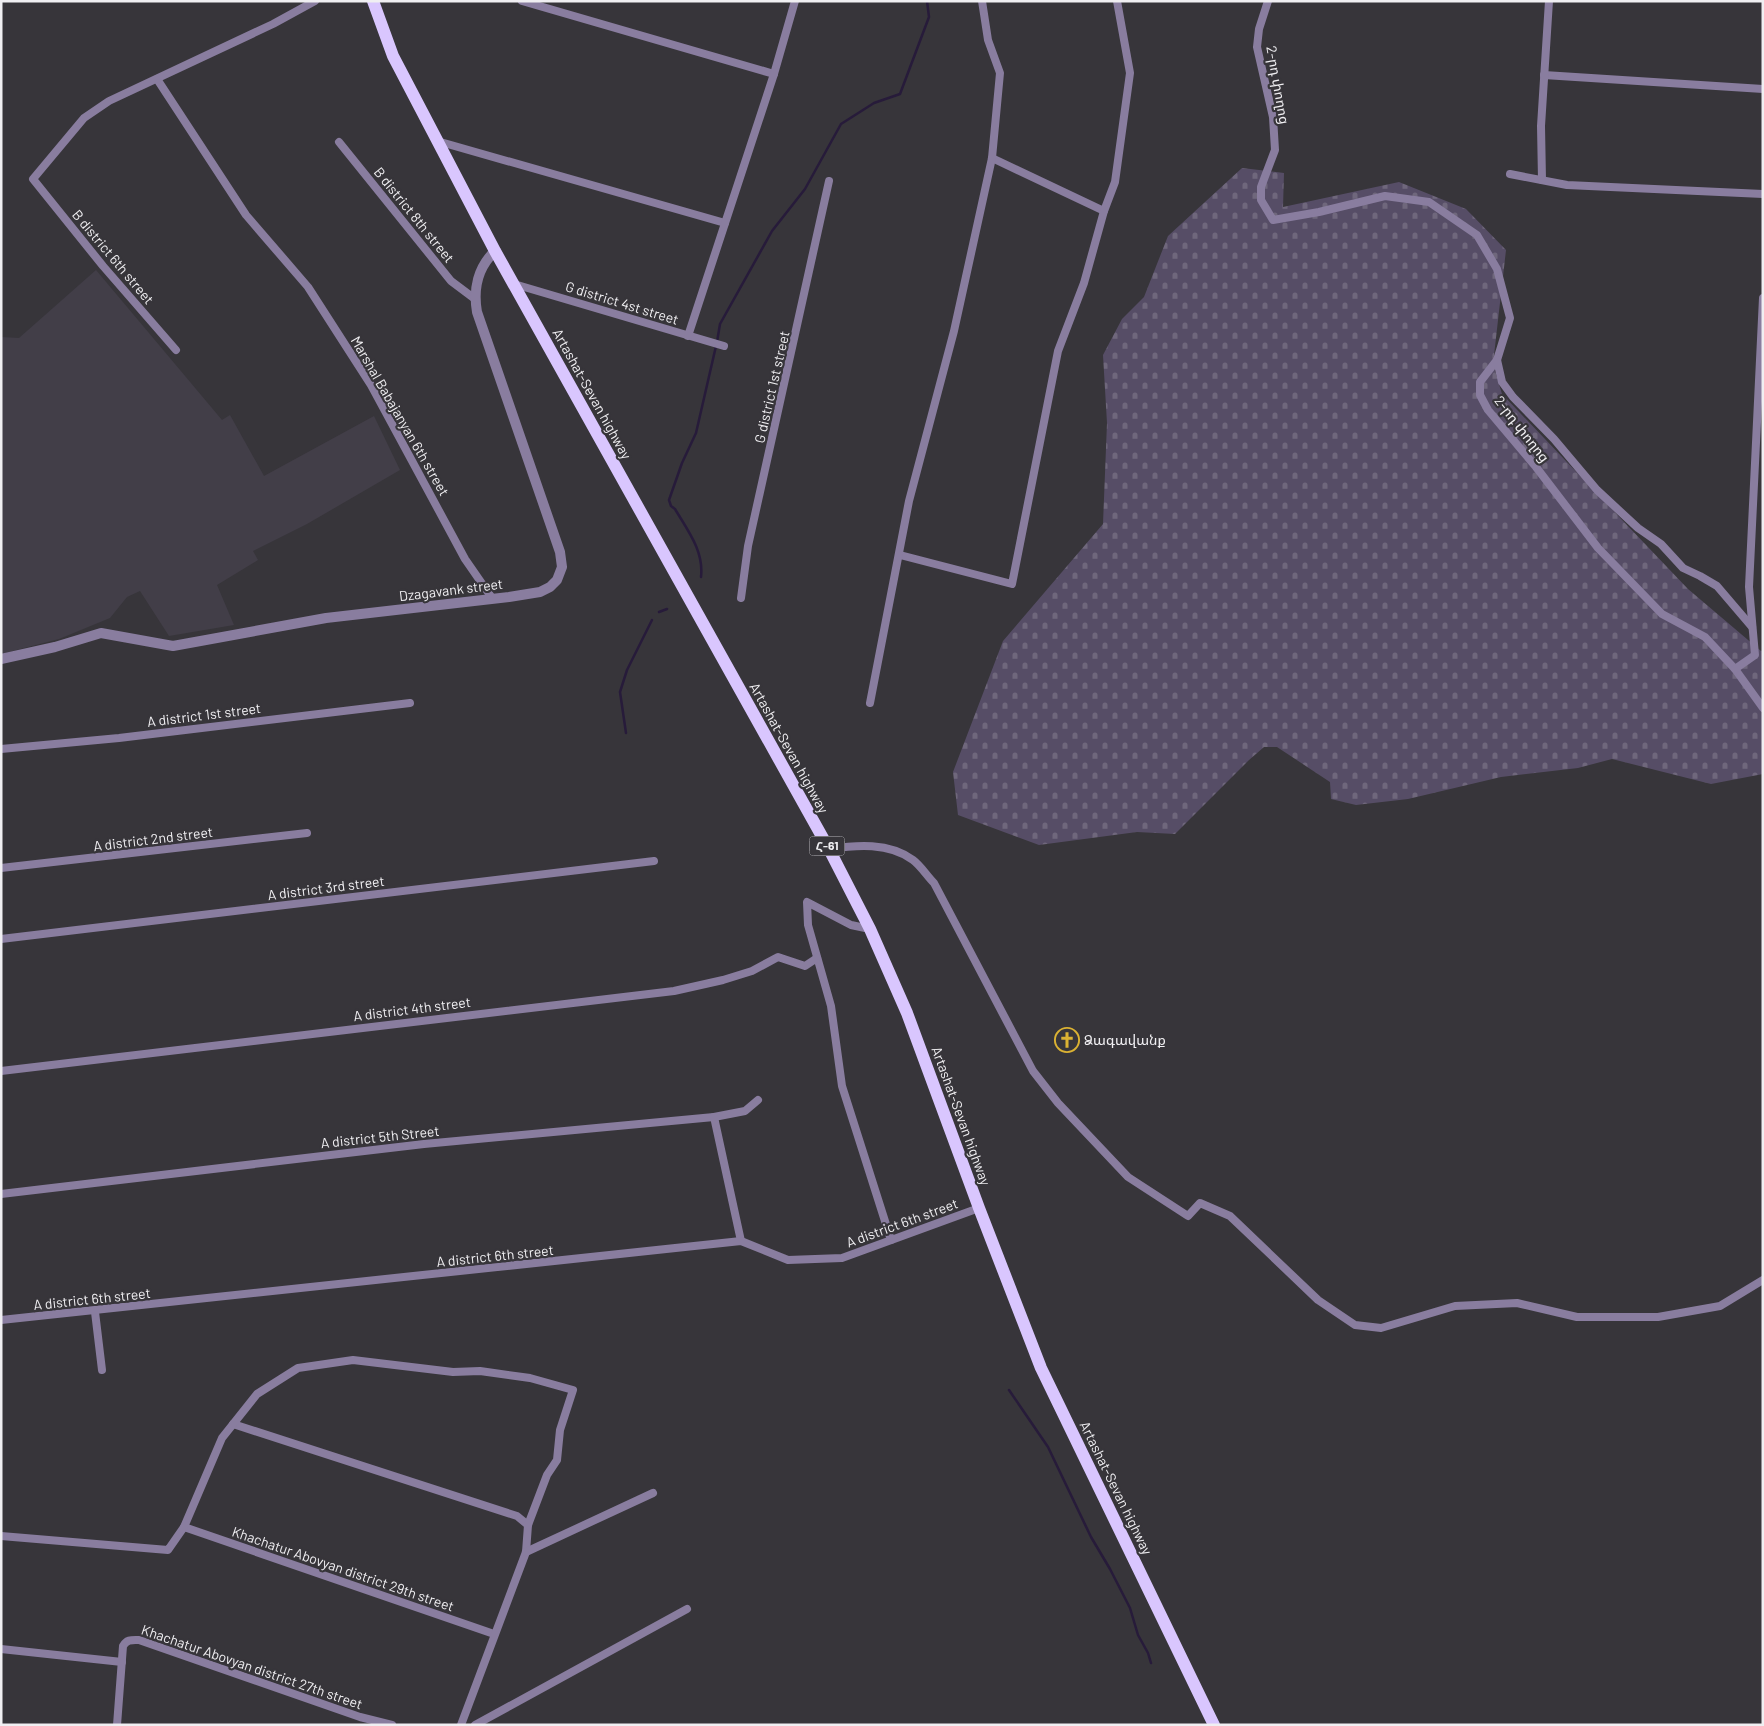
<svg xmlns="http://www.w3.org/2000/svg" width="1764" height="1726" viewBox="0 0 1764 1726" font-family="Barlow,'Noto Sans Armenian',sans-serif">
<style>
.built{fill:#423e48}
.cemetery{fill:url(#cemetery-stones)}
.lines{fill:none;stroke-linecap:round;stroke-linejoin:round}
.stream{stroke:#271b3a;stroke-width:2.5}
.minor{stroke:#897d9f;stroke-width:8}
.tertiary{stroke:#897d9f;stroke-width:10}
.primary{stroke:#d9c6fe;stroke-width:12}
.labels{text-anchor:middle;stroke-width:4.5;stroke-linejoin:round;paint-order:stroke}
.shield{fill:#37353a;stroke:#b8b7bb;stroke-width:1}
.shield-label{font-size:12px;font-weight:bold;fill:#f0eff2}
.street-label{font-size:14px;fill:#f0eff2;stroke:#37353a}
.poi-label{font-size:14px;fill:#f0eff2;stroke:#37353a;text-anchor:start}
</style>
<defs>
<pattern id="cemetery-stones" width="16" height="16" patternUnits="userSpaceOnUse" patternTransform="scale(1.25)"><rect width="16" height="16" fill="#564d66"/><path d="M2 7V4a2 2 0 0 1 4 0v3zM10 15v-3a2 2 0 0 1 4 0v3z" fill="#6f677c"/></pattern>
</defs>
<rect width="100%" height="100%" fill="#37353a"/>
<path class="built" d="M96,270L222,420L230,415L264,476L374,416L400,470L307,524L253,551L258,560L217,585L234,625L169,636L140,591L127,597L110,618L59,639L1,654V337L19,338Z"/>
<path class="cemetery" d="M1242,168L1284,173L1283,207L1399,182L1466,209L1506,250L1493,364L1502,394L1688,589L1761,651L1763,650V774L1711,784L1612,759L1578,768L1501,777L1408,799L1356,805L1331,799L1330,782L1277,747H1264L1249,760L1175,834L1137,832L1039,845L958,815L953,772L1003,641L1103,524L1107,423L1103,355L1122,319L1144,297L1168,236Z"/>
<g class="lines">
<g class="stream">
<path d="M717,342L720,324L772,231L805,189L841,124L874,103L900,94L929,17L927,1"/>
<path d="M701,577C704,551 688,531 675,509L671,506L669,500L682,463L696,433L716,346"/>
<path d="M659,612L667,609"/>
<path d="M626,733L620,692L627,670L652,620"/>
<path d="M1009,1390L1048,1447L1091,1537L1110,1569L1130,1608L1138,1635L1148,1653L1151,1663"/>
</g>
<g class="minor">
<path d="M522,1L774,74"/>
<path d="M1268,1L1259,29L1257,47L1273,117L1275,150L1261,187V200L1273,220L1319,212L1385,196L1429,202L1477,235L1497,269L1510,318L1497,360L1480,382V395L1488,410L1536,467L1598,548L1662,614L1705,637L1735,669L1763,708"/>
<path d="M1544,75L1763,89"/>
<path d="M157,79L246,215L308,287L371,385L465,559L492,598"/>
<path d="M437,141L725,223"/>
<path d="M339,142L451,281L475,299"/>
<path d="M992,158L1104,211"/>
<path d="M1510,174L1567,185L1763,194"/>
<path d="M1542,180L1541,126L1549,1"/>
<path d="M514,284L724,346"/>
<path d="M688,336L774,74L795,1"/>
<path d="M176,350L103,266L33,179L84,118L109,101L273,24L315,1"/>
<path d="M1497,360L1502,382L1513,397L1554,439L1597,490L1638,528L1661,544L1683,568L1700,576L1717,586L1752,627"/>
<path d="M900,555L1012,584L1058,351L1084,283L1104,211L1115,182L1130,73L1117,1"/>
<path d="M741,598L748,546L829,181"/>
<path d="M1735,669L1755,655L1749,587L1763,298"/>
<path d="M870,703L909,501L954,331L992,158L1000,73L988,40L982,1"/>
<path d="M1,749L119,738L410,703"/>
<path d="M829,849C856,845 889,842 913,860C921,866 927,876 934,883L1033,1071L1058,1103L1128,1177L1188,1216L1200,1203L1230,1216L1318,1300L1355,1325L1381,1328L1455,1306L1517,1303L1577,1317H1658L1720,1306L1763,1280"/>
<path d="M1,868L307,833"/>
<path d="M870,929L851,925L807,902L808,925L831,1006L842,1086L891,1240"/>
<path d="M1,939L654,861"/>
<path d="M1,1071L674,991L723,980L752,971L778,957L805,966L817,958"/>
<path d="M714,1117L741,1241"/>
<path d="M1,1194L424,1144L714,1117L745,1111L758,1100"/>
<path d="M95,1312L102,1370"/>
<path d="M1,1320L741,1241L788,1260L842,1258L979,1208"/>
<path d="M233,1424L517,1516L528,1525"/>
<path d="M184,1527L494,1634"/>
<path d="M1,1536L168,1550L184,1527L222,1438L257,1394L298,1368L353,1360L453,1372L480,1371L530,1378L573,1390L560,1430L557,1460L547,1475L528,1525L526,1552L461,1725"/>
<path d="M526,1552L653,1493"/>
<path d="M1,1649L122,1662"/>
<path d="M117,1725L123,1646C127,1639 132,1640 139,1640L360,1717L392,1725"/>
<path d="M475,1725L687,1609"/>
</g>
<path class="tertiary" d="M1,659L55,647L101,633L173,646L326,618L509,597L540,592L550,587L557,580L562,567L560,552L477,312C473,289 478,267 495,251"/>
<path class="primary" d="M373,1L393,56L495,251L829,849L870,929L907,1013L979,1208L1041,1368L1214,1725"/>
</g>
<defs>
<symbol id="church-ring" viewBox="-11 -11 22 22"><circle r="9.5" fill="#37353a" stroke="#dbb233" stroke-width="1.5"/><path d="M-1.2-6h2.4v3.5h3.3v2.4h-3.3V6h-2.4V-.1h-3.3v-2.4h3.3Z" fill="#dbb233"/></symbol>
</defs>
<g fill-rule="evenodd">
<use href="#church-ring" x="1053" y="1026" width="28" height="28"/>
</g>
<g class="labels">
<rect class="shield" x="809.5" y="836.5" width="35" height="19" rx="4"/>
<g class="shield-label">
<text x="827" y="850">Հ-61</text>
</g>
<g class="street-label">
<text transform="translate(1278 85) rotate(80)" y="5">2-րդ փողոց</text>
<text transform="translate(414 215) rotate(51)" y="5">B district 8th street</text>
<text transform="translate(113 257) rotate(50)" y="5">B district 6th street</text>
<text transform="translate(622 303) rotate(17)" y="5">G district 4st street</text>
<text transform="translate(772 387) rotate(-77)" y="5">G district 1st street</text>
<text transform="translate(592 394) rotate(61)" y="5">Artashat-Sevan highway</text>
<text transform="translate(400 416) rotate(60)" y="5">Marshal Babajanyan 6th street</text>
<text transform="translate(1522 429) rotate(52)" y="5">2-րդ փողոց</text>
<text transform="translate(451 590) rotate(-7)" y="5">Dzagavank street</text>
<text transform="translate(204 715) rotate(-7)" y="5">A district 1st street</text>
<text transform="translate(789 748) rotate(61)" y="5">Artashat-Sevan highway</text>
<text transform="translate(153 839) rotate(-7)" y="5">A district 2nd street</text>
<text transform="translate(326 888) rotate(-7)" y="5">A district 3rd street</text>
<text transform="translate(412 1009) rotate(-7)" y="5">A district 4th street</text>
<text transform="translate(961 1116) rotate(70)" y="5">Artashat-Sevan highway</text>
<text transform="translate(380 1137) rotate(-6)" y="5">A district 5th Street</text>
<text transform="translate(902 1223) rotate(-20)" y="5">A district 6th street</text>
<text transform="translate(495 1256) rotate(-6)" y="5">A district 6th street</text>
<text transform="translate(92 1299) rotate(-6)" y="5">A district 6th street</text>
<text transform="translate(1116 1488) rotate(64)" y="5">Artashat-Sevan highway</text>
<text transform="translate(343 1569) rotate(19)" y="5">Khachatur Abovyan district 29th street</text>
<text transform="translate(252 1667) rotate(19)" y="5">Khachatur Abovyan district 27th street</text>
</g>
<g class="poi-label">
<text x="1084" y="1045">Ձագավանք</text>
</g>
</g>
<rect width="1764" height="1726" fill="none" stroke="#f0eff2" stroke-width="5"/>
</svg>
